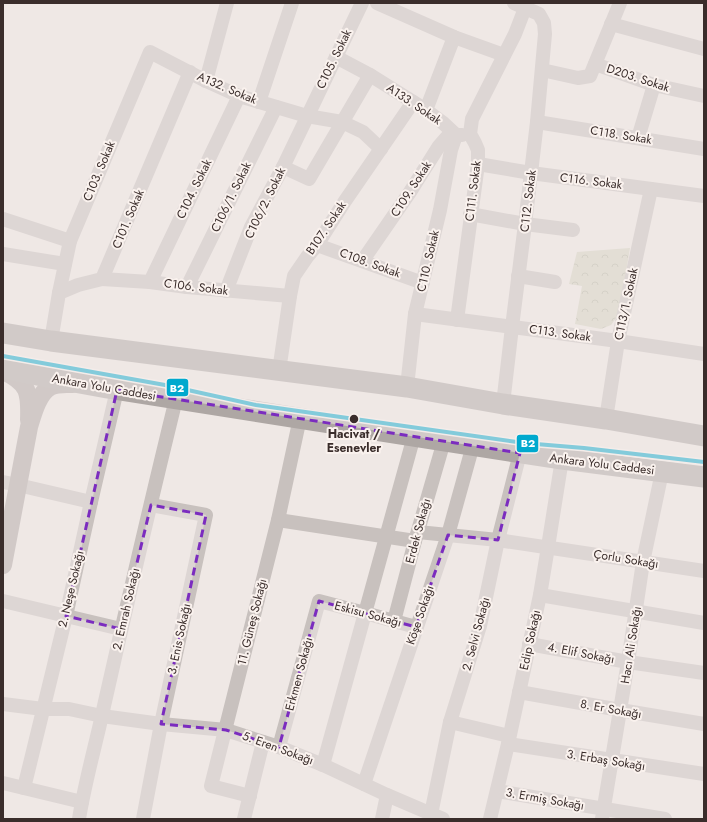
<svg xmlns="http://www.w3.org/2000/svg" width="707" height="822" viewBox="0 0 707 822" font-family="Jost,sans-serif">
<style>
.park{fill:url(#park-crowns)}
.lines{fill:none;stroke-linecap:round;stroke-linejoin:round}
.minor{stroke:#c8c1be;stroke-width:14}
.major{stroke:#ada5a3;stroke-width:18}
.highway{stroke:#aea7a4;stroke-width:21}
.metro-1-casing{stroke:#faf2ee;stroke-width:7}
.metro-1{stroke:#00a9ce;stroke-width:4}
.marked{fill:none;stroke:#7b2cbf;stroke-width:3;stroke-dasharray:8 5;stroke-linejoin:round}
.stop-dot{fill:#3a2d2b;stroke:#faf2ee;stroke-width:1.5}
.labels{text-anchor:middle;stroke-width:4;stroke-linejoin:round;paint-order:stroke}
.street-label{font-size:12px;fill:#3a2d2b;stroke:#faf2ee}
.stop-label{font-size:12px;font-weight:bold;fill:#3a2d2b;stroke:#faf2ee}
.line-badge{stroke:#faf2ee;stroke-width:1.5}
.badge-label{font-size:11px;text-anchor:middle;font-weight:bold;fill:#fff}
</style>
<defs>
<pattern id="park-crowns" width="20" height="18" patternUnits="userSpaceOnUse"><rect width="20" height="18" fill="#d4d3c0"/><path d="M2 6a3 3 0 1 1 6 0M12 15a3 3 0 1 1 6 0" fill="none" stroke="#b7b5a5"/></pattern>
</defs>
<rect width="100%" height="100%" fill="#efe8e5"/>
<path class="park" d="M630,248L619,314L611,325L601,329L575,324L582,286L569,284L577,252Z"/>
<g class="lines">
<g class="minor">
<path d="M377,3L454,37L504,55"/>
<path d="M611,24L704,49"/>
<path d="M336,57L370,75L426,110L442,122L456,135L451,150L440,210L415,314L407,387"/>
<path d="M595,64L654,85L704,96"/>
<path d="M542,70L578,78L590,76L620,3"/>
<path d="M206,81L227,3"/>
<path d="M259,102L292,3"/>
<path d="M426,110L454,37"/>
<path d="M537,122L704,149"/>
<path d="M638,138L654,85"/>
<path d="M478,164L531,173L704,196"/>
<path d="M283,167L309,179L370,75"/>
<path d="M470,214L525,224L573,230"/>
<path d="M3,219L70,241"/>
<path d="M317,245L423,283"/>
<path d="M3,254L65,264"/>
<path d="M363,260L410,192L439,146L446,138L456,135H462"/>
<path d="M518,276L555,282"/>
<path d="M102,279L150,282L187,287L290,296"/>
<path d="M150,282L239,96"/>
<path d="M187,287L276,107"/>
<path d="M226,291L251,227L283,167L362,3"/>
<path d="M59,293L70,241L150,52L206,81L239,96L307,116L342,122L363,132L381,149"/>
<path d="M415,314L618,341L704,354"/>
<path d="M457,320L478,164V150L475,143L470,134L472,119L515,34L527,3"/>
<path d="M51,341L59,293L78,285L102,279L190,72"/>
<path d="M279,371L290,296L294,276L307,257L317,245L345,201L413,102"/>
<path d="M503,404L512,327L525,224L537,122L545,34L544,23L539,14L514,3"/>
<path d="M606,419L618,341L651,189"/>
<path d="M3,482L18,485L91,502"/>
<path d="M278,520L415,541"/>
<path d="M418,532L498,540L704,571"/>
<path d="M540,595L704,623"/>
<path d="M3,601L121,629"/>
<path d="M394,621L415,541L444,441"/>
<path d="M529,644L628,662L704,673"/>
<path d="M519,692L620,710L704,724"/>
<path d="M3,704L43,709H69L102,716L161,724L226,730L279,747L323,765L387,795L443,819"/>
<path d="M450,722L509,736"/>
<path d="M508,744L704,774"/>
<path d="M279,747L319,601L365,613L416,627"/>
<path d="M323,765L414,436"/>
<path d="M3,783L82,802"/>
<path d="M364,784L448,535L473,445"/>
<path d="M24,788L66,616L91,502L117,390"/>
<path d="M497,791L665,819"/>
<path d="M250,796L211,786L278,520L300,418"/>
<path d="M431,814L450,722L480,626L498,540L520,453"/>
<path d="M79,819C85,781 96,744 104,706C127,604 151,501 176,399"/>
<path d="M143,819L161,724L206,515L151,505"/>
<path d="M244,819L263,742"/>
<path d="M382,819L387,795"/>
<path d="M490,819L508,744L540,595L548,547L562,459"/>
<path d="M602,819L628,662L643,562L662,472"/>
</g>
<g class="major">
<path d="M3,371C29,383 30,393 29,420"/>
<path d="M3,565L29,427C33,414 38,394 50,387C57,383 65,384 73,384"/>
</g>
<g class="highway">
<path d="M3,333L51,341L407,387L503,404L606,419L704,436"/>
<path d="M3,368L47,377L107,388L444,441L562,459L704,477"/>
</g>
<defs>
<path id="metro-1" d="M3,356L165,385L256,405L524,443L584,448L704,462"/>
</defs>
<use href="#metro-1" class="metro-1-casing"/>
<use href="#metro-1" class="metro-1"/>
</g>
<path d="M0 0H707V822H0ZM117,390L520,453L498,540L448,535L416,627L319,601L279,747L226,730L161,724L206,515L151,505L121,629L66,616Z" fill="#efe8e5" fill-opacity=".55" fill-rule="evenodd"/>
<path class="marked" d="M117,390L520,453L498,540L448,535L416,627L319,601L279,747L226,730L161,724L206,515L151,505L121,629L66,616Z"/>
<circle class="stop-dot" cx="354" cy="419" r="5"/>
<g class="labels">
<g class="street-label">
<text transform="translate(334 59) rotate(-64)" y="4">C105. Sokak</text>
<text transform="translate(638 78) rotate(18)" y="4">D203. Sokak</text>
<text transform="translate(227 88) rotate(23)" y="4">A132. Sokak</text>
<text transform="translate(414 104) rotate(34)" y="4">A133. Sokak</text>
<text transform="translate(621 135) rotate(9)" y="4">C118. Sokak</text>
<text transform="translate(99 171) rotate(-67)" y="4">C103. Sokak</text>
<text transform="translate(591 181) rotate(7)" y="4">C116. Sokak</text>
<text transform="translate(194 189) rotate(-64)" y="4">C104. Sokak</text>
<text transform="translate(411 189) rotate(-57)" y="4">C109. Sokak</text>
<text transform="translate(473 191) rotate(-83)" y="4">C111. Sokak</text>
<text transform="translate(231 197) rotate(-64)" y="4">C106/1. Sokak</text>
<text transform="translate(528 201) rotate(-83)" y="4">C112. Sokak</text>
<text transform="translate(265 203) rotate(-64)" y="4">C106/2. Sokak</text>
<text transform="translate(128 219) rotate(-67)" y="4">C101. Sokak</text>
<text transform="translate(326 228) rotate(-56)" y="4">B107. Sokak</text>
<text transform="translate(428 261) rotate(-77)" y="4">C110. Sokak</text>
<text transform="translate(370 263) rotate(20)" y="4">C108. Sokak</text>
<text transform="translate(196 287) rotate(7)" y="4">C106. Sokak</text>
<text transform="translate(626 304) rotate(-78)" y="4">C113/1. Sokak</text>
<text transform="translate(560 333) rotate(8)" y="4">C113. Sokak</text>
<text transform="translate(104 387) rotate(10)" y="4">Ankara Yolu Caddesi</text>
<text transform="translate(602 464) rotate(7)" y="4">Ankara Yolu Caddesi</text>
<text transform="translate(418 531) rotate(-75)" y="4">Erdek Sokağı</text>
<text transform="translate(626 559) rotate(9)" y="4">Çorlu Sokağı</text>
<text transform="translate(71 589) rotate(-77)" y="4">2. Neşe Sokağı</text>
<text transform="translate(126 609) rotate(-77)" y="4">2. Emrah Sokağı</text>
<text transform="translate(368 614) rotate(15)" y="4">Eskisu Sokağı</text>
<text transform="translate(420 615) rotate(-71)" y="4">Köşe Sokağı</text>
<text transform="translate(252 622) rotate(-76)" y="4">11. Güneş Sokağı</text>
<text transform="translate(476 634) rotate(-75)" y="4">2. Selvi Sokağı</text>
<text transform="translate(179 639) rotate(-78)" y="4">3. Enis Sokağı</text>
<text transform="translate(530 640) rotate(-78)" y="4">Edip Sokağı</text>
<text transform="translate(631 645) rotate(-81)" y="4">Hacı Ali Sokağı</text>
<text transform="translate(581 653) rotate(11)" y="4">4. Elif Sokağı</text>
<text transform="translate(299 674) rotate(-75)" y="4">Erkmen Sokağı</text>
<text transform="translate(611 709) rotate(10)" y="4">8. Er Sokağı</text>
<text transform="translate(278 748) rotate(20)" y="4">5. Eren Sokağı</text>
<text transform="translate(606 760) rotate(9)" y="4">3. Erbaş Sokağı</text>
<text transform="translate(545 799) rotate(10)" y="4">3. Ermiş Sokağı</text>
</g>
<g class="stop-label">
<text x="354" y="438">Hacivat /<tspan x="354" dy="14">Esenevler</tspan></text>
</g>
</g>
<g class="line-badge">
<rect x="166" y="378" width="23" height="19" rx="4" fill="#00a9ce"/>
<rect x="516" y="434" width="23" height="19" rx="4" fill="#00a9ce"/>
</g>
<g class="badge-label">
<text x="177" y="392">B2</text>
<text x="528" y="447">B2</text>
</g>
<rect width="707" height="822" fill="none" stroke="#3a2d2b" stroke-width="8"/>
</svg>
